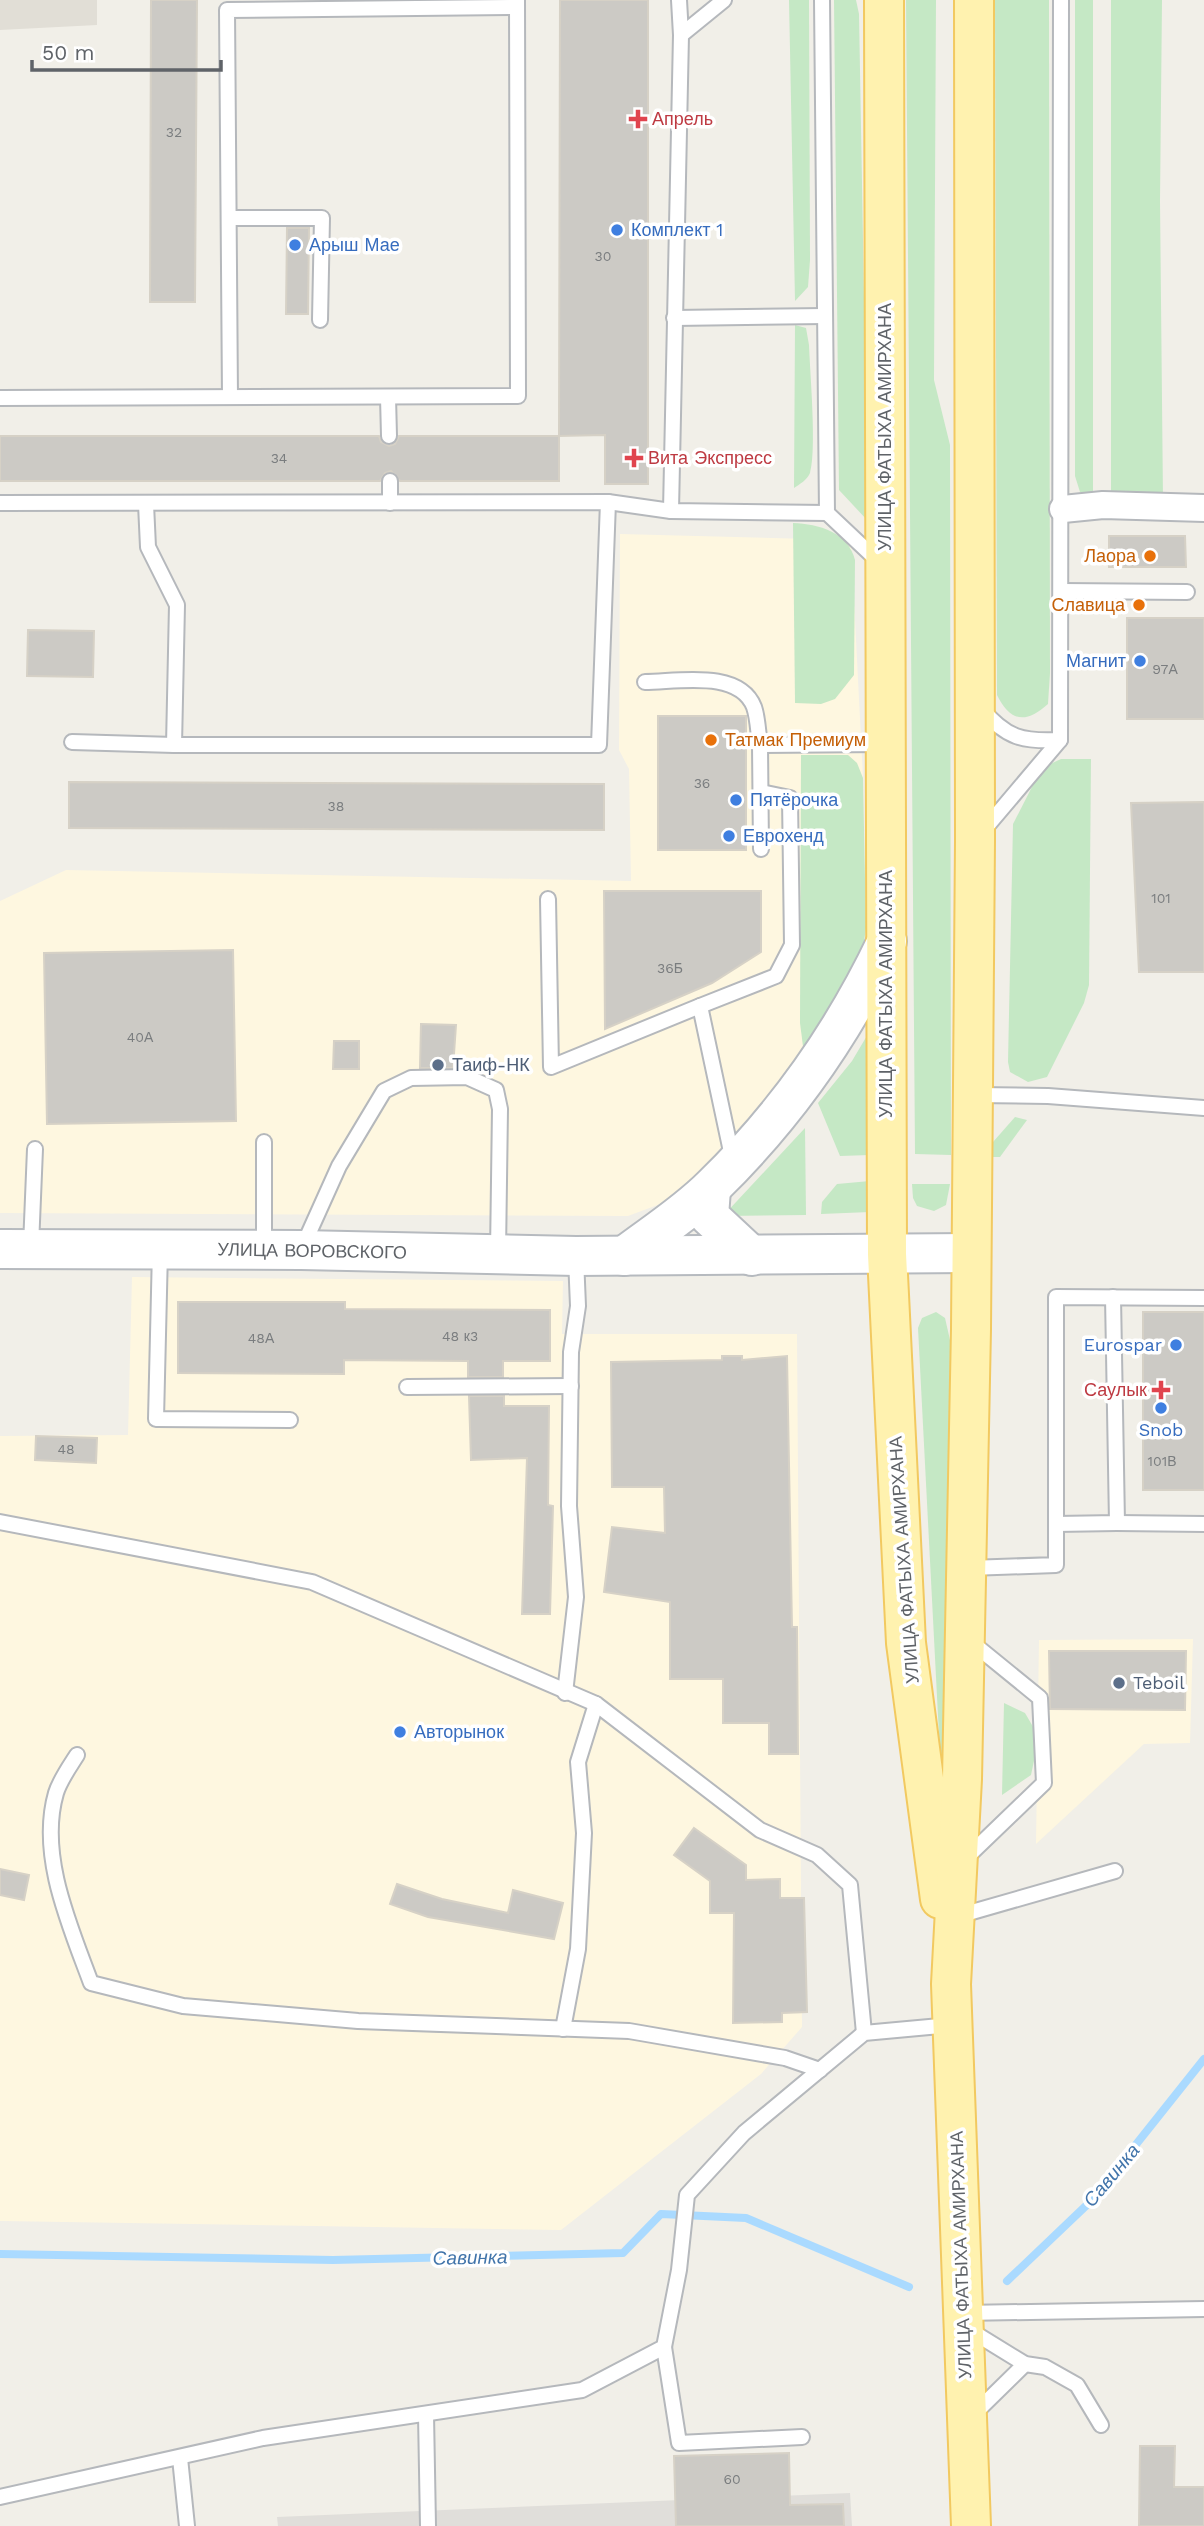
<svg xmlns="http://www.w3.org/2000/svg" width="1204" height="2526" viewBox="0 0 1204 2526" font-family="'Work Sans',sans-serif">
<style>
.commercial{fill:#fef7e0}
.industrial{fill:#e0deda}
.education{fill:#e1ded6}
.green{fill:#c5e8c5}
.lines{fill:none;stroke-linecap:round;stroke-linejoin:round}
.stream{stroke:#aadaff;stroke-width:8}
.building{fill:#cccac5;stroke:#d6d1c6;stroke-width:2}
.lane-casing{stroke:#b5b8bc;stroke-width:18}
.street-casing{stroke:#b5b8bc;stroke-width:30}
.secondary-casing{stroke:#b6babf;stroke-width:42}
.primary-casing{stroke:#f2c960;stroke-width:42}
.lane{stroke:#fff;stroke-width:14}
.street{stroke:#fff;stroke-width:26}
.secondary{stroke:#fff;stroke-width:38}
.primary{stroke:#fff2af;stroke-width:38}
.health-dot{fill:#e0444e;stroke:#fff;stroke-width:2.5}
.shop-dot{fill:#3f7fe0;stroke:#fff;stroke-width:2.5}
.food-dot{fill:#e8710a;stroke:#fff;stroke-width:2.5}
.service-dot{fill:#5c6f8a;stroke:#fff;stroke-width:2.5}
.labels{text-anchor:middle;stroke-width:7;stroke-linejoin:round;paint-order:stroke}
.number-label{font-size:14px;fill:#7a7d7f}
.health-label{font-size:18px;fill:#be3a42;stroke:#fff;text-anchor:start}
.shop-label{font-size:18px;fill:#366cbe;stroke:#fff;text-anchor:start}
.street-label{font-size:18px;fill:#5f6368;stroke:#fff}
.food-label{font-size:18px;fill:#c56008;stroke:#fff;text-anchor:end}
.service-label{font-size:18px;fill:#4e5e75;stroke:#fff;text-anchor:start}
.water-label{font-size:19px;font-style:italic;fill:#4174aa;stroke:#fff}
</style>
<rect width="100%" height="100%" fill="#f1efe8"/>
<g class="commercial">
<path d="M620,534L851,540L863,778L866,929L820,1043L679,1197L628,1216L0,1213V901L66,870L631,881L629,769L619,750Z"/>
<path d="M132,1277L563,1281L562,1334H797L802,2027L761,2074L561,2230L0,2221V1436L128,1435Z"/>
<path d="M1193,1639L1190,1743L1144,1744L1036,1844L1039,1640Z"/>
</g>
<path class="industrial" d="M850,2493L852,2526H278L277,2517Z"/>
<path class="education" d="M0,0H97V25L0,30Z"/>
<g class="green">
<path d="M789,0H809L810,260L808,287L795,301Z"/>
<path d="M834,0H856L859,14L868,521L839,490Z"/>
<path d="M906,0H936L934,380L950,445L951,1155L915,1154Z"/>
<path d="M995,0H1049L1050,673L1048,704C1026,724 1010,722 997,695Z"/>
<path d="M1075,0H1093V493L1080,492L1075,476Z"/>
<path d="M1111,0H1162L1160,201L1163,500L1111,498Z"/>
<path d="M795,325L806,328L809,345C810,373 817,450 810,473C807,480 800,484 794,488Z"/>
<path d="M793,523C819,524 848,532 855,560L854,675L835,699L821,704L795,703Z"/>
<path d="M801,755H848L857,763L863,778L866,929L862,953L805,1062L800,1023Z"/>
<path d="M1061,759H1091L1089,985L1084,1003L1047,1077L1028,1082L1010,1072L1008,1062L1013,824L1036,779L1048,765Z"/>
<path d="M868,1034L870,1155L840,1156L818,1103L852,1061Z"/>
<path d="M1015,1117L1027,1120L1000,1157H992L993,1142Z"/>
<path d="M805,1128L806,1215L723,1216Z"/>
<path d="M870,1181V1212L821,1214L822,1202L837,1184Z"/>
<path d="M912,1184H950L946,1205L934,1211L917,1206L913,1198Z"/>
<path d="M936,1312L945,1318L950,1340L949,1770L941,1774L918,1328L922,1318Z"/>
<path d="M1004,1703L1025,1713L1039,1737L1031,1775L1002,1795Z"/>
</g>
<g class="lines">
<g class="stream">
<path d="M0,2254L333,2260L623,2253L661,2214L746,2218L909,2287"/>
<path d="M1007,2281L1091,2201L1204,2059"/>
</g>
</g>
<g class="building">
<path d="M151,0H197L195,302H150Z"/>
<path d="M560,0H648V484H605V435L559,436Z"/>
<path d="M287,228H309L308,314H286Z"/>
<path d="M0,436H379L381,442L389,446L395,444L399,436H559V481H400L391,471L385,473L380,481H0Z"/>
<path d="M1109,536H1185L1186,567H1109Z"/>
<rect x="1127" y="618" width="77" height="101"/>
<path d="M28,630L94,631L93,677L27,676Z"/>
<rect x="658" y="716" width="88" height="134"/>
<path d="M69,782L604,784V830L69,828Z"/>
<path d="M1204,802V972H1139L1131,803Z"/>
<path d="M604,891H761V952L712,983L605,1029Z"/>
<path d="M233,950L236,1121L47,1124L44,953Z"/>
<path d="M421,1024L456,1025L453,1068H420Z"/>
<path d="M334,1041H359V1069H333Z"/>
<path d="M178,1302H345V1309L550,1310V1361H503V1377H468V1361L344,1360V1374L178,1373Z"/>
<rect x="1143" y="1312" width="61" height="178"/>
<path d="M722,1356H742V1360L787,1356L792,1627H797L798,1754H769V1723H723V1679H670V1602L604,1592L612,1527L665,1533L664,1487H612L611,1362L722,1360Z"/>
<path d="M469,1396H504V1406H549L548,1505L553,1506L550,1614H522L527,1458L471,1460Z"/>
<path d="M36,1436L97,1438L96,1463L35,1460Z"/>
<path d="M1049,1651H1186L1185,1710L1050,1709Z"/>
<path d="M694,1828L746,1865V1880L780,1879V1898H804L807,2012L782,2013V2022L733,2023L734,1913H710V1881L674,1855Z"/>
<path d="M0,1869L29,1875L24,1900L0,1895Z"/>
<path d="M397,1884L442,1899L508,1913L513,1890L563,1903L554,1939L428,1917L390,1904Z"/>
<path d="M1140,2446H1175L1174,2487H1204V2526H1139Z"/>
<path d="M789,2453L790,2505L843,2504L844,2526H676L674,2456Z"/>
</g>
<g class="lines">
<defs>
<g id="lane">
<path d="M679,0L681,35"/>
<path d="M822,0L827,513L878,561"/>
<path d="M229,218H322L320,320"/>
<path d="M674,318L825,316"/>
<path d="M230,397L227,10L517,7"/>
<path d="M388,397L389,436"/>
<path d="M0,398L518,396L517,0"/>
<path d="M390,481V503"/>
<path d="M0,503L608,502L671,511L827,513"/>
<path d="M146,504L148,547L177,605L174,745H599L608,502"/>
<path d="M671,511L681,35L724,0"/>
<path d="M1062,591L1187,592"/>
<path d="M645,682C677,682 739,669 754,707C758,718 758,733 760,745L884,744"/>
<path d="M982,709C1006,738 1023,742 1060,740"/>
<path d="M72,742L174,745"/>
<path d="M760,745L761,849"/>
<path d="M983,831L1060,740L1061,0"/>
<path d="M548,899L551,1067L700,1006"/>
<path d="M975,1095L1048,1096L1204,1108"/>
<path d="M264,1142V1249"/>
<path d="M733,1161L700,1006L776,976L792,945L790,798L761,792"/>
<path d="M31,1246L35,1149"/>
<path d="M303,1246L339,1166L384,1091L411,1078L467,1077L496,1090L500,1109L498,1252"/>
<path d="M160,1250L156,1419L290,1420"/>
<path d="M407,1387L571,1386"/>
<path d="M0,1522L312,1582L596,1704L760,1830L817,1855L850,1885L864,2033"/>
<path d="M1117,1523L1204,1524"/>
<path d="M1056,1524L1117,1523L1113,1297"/>
<path d="M969,1568L1056,1565V1297L1204,1298"/>
<path d="M565,1693L576,1597L569,1506L571,1352L578,1306L576,1258"/>
<path d="M77,1755C70,1766 60,1780 56,1793C38,1855 70,1926 91,1983L183,2006L358,2021L629,2031L785,2058L820,2070"/>
<path d="M965,1859L1044,1783L1040,1698L970,1641"/>
<path d="M958,1916L1115,1871"/>
<path d="M563,2029L578,1949L584,1833L578,1762L596,1704"/>
<path d="M964,2313L1204,2309"/>
<path d="M968,2329L1025,2364L1045,2367L1077,2385L1101,2425"/>
<path d="M664,2347L679,2443L802,2437"/>
<path d="M426,2414L428,2526"/>
<path d="M974,2414L1025,2364"/>
<path d="M180,2458L187,2526"/>
<path d="M0,2497L263,2438L582,2390L664,2347L679,2270L687,2195L744,2133L864,2033L951,2025"/>
</g>
<path id="street" d="M1063,509L1103,505L1204,508"/>
<g id="secondary">
<path d="M711,1189L709,1216L752,1256"/>
<path d="M0,1249L301,1250L576,1256L971,1253"/>
<path d="M624,1256C653,1234 686,1213 712,1187C786,1115 843,1034 887,941"/>
</g>
<g id="primary">
<path d="M884,0L887,1254L906,1643L940,1899"/>
<path d="M971,2526L951,1984L962,1779L971,1329L975,841L974,0"/>
</g>
</defs>
<use href="#lane" class="lane-casing"/>
<use href="#street" class="street-casing"/>
<use href="#secondary" class="secondary-casing"/>
<use href="#primary" class="primary-casing"/>
<use href="#lane" class="lane"/>
<use href="#street" class="street"/>
<use href="#secondary" class="secondary"/>
<use href="#primary" class="primary"/>
</g>
<g class="health-dot">
<path d="M634.5 108.5h7v7h7v7h-7v7h-7v-7h-7v-7h7z"/>
<path d="M630.5 447.5h7v7h7v7h-7v7h-7v-7h-7v-7h7z"/>
<path d="M1157.5 1379.5h7v7h7v7h-7v7h-7v-7h-7v-7h7z"/>
</g>
<g class="shop-dot">
<circle cx="617" cy="230" r="7"/>
<circle cx="295" cy="245" r="7"/>
<circle cx="1140" cy="661" r="7"/>
<circle cx="736" cy="800" r="7"/>
<circle cx="729" cy="836" r="7"/>
<circle cx="1176" cy="1345" r="7"/>
<circle cx="1161" cy="1408" r="7"/>
<circle cx="400" cy="1732" r="7"/>
</g>
<g class="food-dot">
<circle cx="1150" cy="556" r="7"/>
<circle cx="1139" cy="605" r="7"/>
<circle cx="711" cy="740" r="7"/>
</g>
<g class="service-dot">
<circle cx="438" cy="1065" r="7"/>
<circle cx="1119" cy="1683" r="7"/>
</g>
<g class="labels">
<g class="number-label">
<text x="174" y="137">32</text>
<text x="603" y="261">30</text>
<text x="279" y="463">34</text>
<text x="1165" y="674">97А</text>
<text x="702" y="788">36</text>
<text x="336" y="811">38</text>
<text x="1161" y="903">101</text>
<text x="670" y="973">36Б</text>
<text x="140" y="1042">40А</text>
<text x="460" y="1341">48 к3</text>
<text x="261" y="1343">48А</text>
<text x="66" y="1454">48</text>
<text x="1162" y="1466">101В</text>
<text x="732" y="2484">60</text>
</g>
<g class="health-label">
<text x="652" y="125">Апрель</text>
<text x="648" y="464">Вита Экспресс</text>
<text x="1147" y="1396" text-anchor="end">Саулык</text>
</g>
<g class="shop-label">
<text x="631" y="236">Комплект 1</text>
<text x="309" y="251">Арыш Мае</text>
<text x="1126" y="667" text-anchor="end">Магнит</text>
<text x="750" y="806">Пятёрочка</text>
<text x="743" y="842">Еврохенд</text>
<text x="1162" y="1351" text-anchor="end">Eurospar</text>
<text x="1161" y="1436" text-anchor="middle">Snob</text>
<text x="414" y="1738">Авторынок</text>
</g>
<g class="street-label">
<text transform="translate(885 427) rotate(-90)" y="6">УЛИЦА ФАТЫХА АМИРХАНА</text>
<text transform="translate(886 994) rotate(-90)" y="6">УЛИЦА ФАТЫХА АМИРХАНА</text>
<text transform="translate(312 1251) rotate(1)" y="6">УЛИЦА ВОРОВСКОГО</text>
<text transform="translate(904 1560) rotate(-94)" y="6">УЛИЦА ФАТЫХА АМИРХАНА</text>
<text transform="translate(961 2255) rotate(-92)" y="6">УЛИЦА ФАТЫХА АМИРХАНА</text>
</g>
<g class="food-label">
<text x="1136" y="562">Лаора</text>
<text x="1125" y="611">Славица</text>
<text x="725" y="746" text-anchor="start">Татмак Премиум</text>
</g>
<g class="service-label">
<text x="452" y="1071">Таиф-НК</text>
<text x="1133" y="1689">Teboil</text>
</g>
<g class="water-label">
<text transform="translate(1111 2175) rotate(-50)" y="7">Савинка</text>
<text transform="translate(470 2257) rotate(-1)" y="7">Савинка</text>
</g>
</g>
<path d="M32 60v10h189v-10" fill="none" stroke="#5f6368" stroke-width="3.5"/>
<text x="42" y="60" font-size="21" fill="#5f6368" stroke="#ffffff" stroke-width="5" paint-order="stroke">50 m</text>
</svg>
